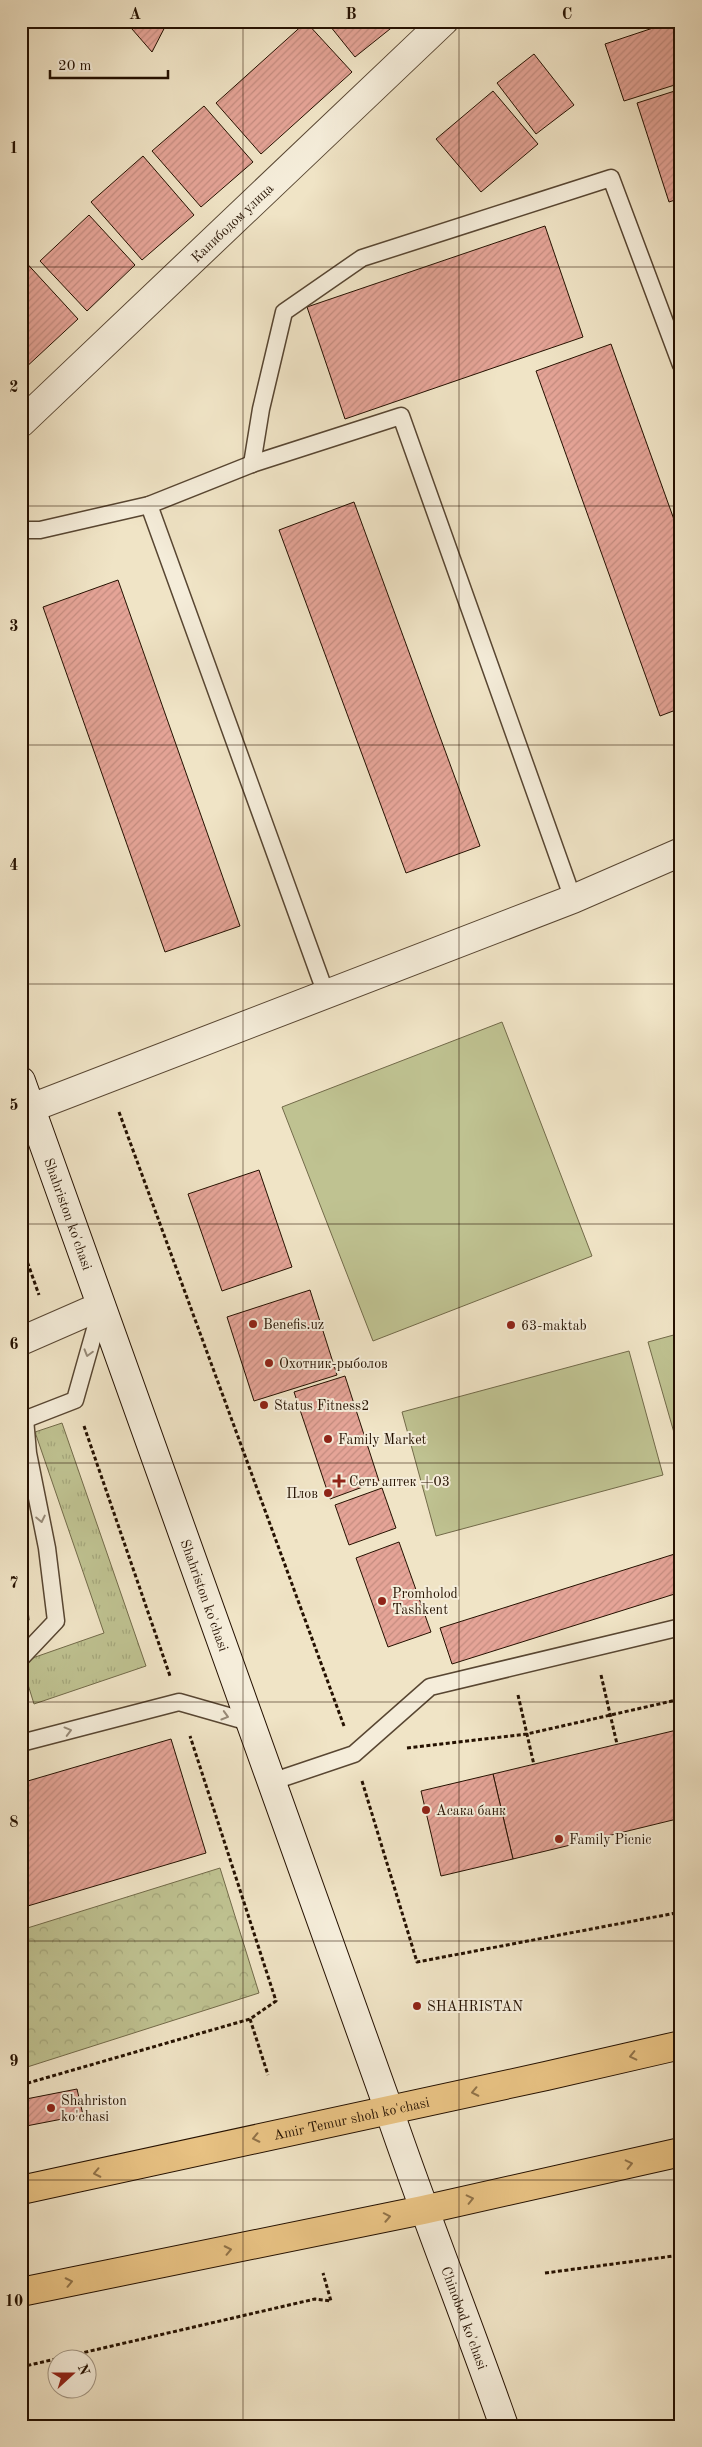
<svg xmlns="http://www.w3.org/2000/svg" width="702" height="2447" viewBox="0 0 702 2447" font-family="'Old Standard TT',serif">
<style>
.grass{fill:url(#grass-tufts);stroke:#726a49}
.forest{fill:url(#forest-crowns);stroke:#726a49}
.garden{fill:#bfc291;stroke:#726a49}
.building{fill:url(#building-hatch);stroke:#251101}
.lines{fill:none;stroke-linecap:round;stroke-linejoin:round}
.service-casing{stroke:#584632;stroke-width:19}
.minor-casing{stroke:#584632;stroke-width:30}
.secondary-casing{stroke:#251101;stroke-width:30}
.primary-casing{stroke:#251101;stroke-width:30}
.path{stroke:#251101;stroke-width:3;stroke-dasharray:4 2.5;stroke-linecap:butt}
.service{stroke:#f5edda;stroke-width:16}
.minor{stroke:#f5edda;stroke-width:28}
.secondary{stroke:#f5edda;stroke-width:28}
.primary{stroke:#e8c283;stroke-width:28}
.oneway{stroke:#978a78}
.oneway2{stroke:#907248}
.grid{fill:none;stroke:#251101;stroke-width:1;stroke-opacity:0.55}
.poi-dot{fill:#8f2418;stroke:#f5edda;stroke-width:2}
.labels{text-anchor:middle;stroke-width:4;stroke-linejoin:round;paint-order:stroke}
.street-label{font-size:14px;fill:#251101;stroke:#f5edda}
.poi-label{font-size:14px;fill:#251101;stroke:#f5edda;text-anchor:start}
.neatline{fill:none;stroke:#251101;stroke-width:2}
.grid-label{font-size:16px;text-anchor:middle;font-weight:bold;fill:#251101}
</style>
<defs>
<pattern id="grass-tufts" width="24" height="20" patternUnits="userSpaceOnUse" patternTransform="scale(1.25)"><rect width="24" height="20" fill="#bfc291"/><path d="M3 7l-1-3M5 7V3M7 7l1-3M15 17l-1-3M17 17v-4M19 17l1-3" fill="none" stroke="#a4a67b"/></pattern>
<pattern id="forest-crowns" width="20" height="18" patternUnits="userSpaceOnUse" patternTransform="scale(1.25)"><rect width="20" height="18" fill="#bfc291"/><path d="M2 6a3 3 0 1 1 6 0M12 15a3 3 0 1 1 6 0" fill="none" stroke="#a4a67b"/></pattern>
<pattern id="building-hatch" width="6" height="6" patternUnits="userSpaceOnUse" patternTransform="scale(1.25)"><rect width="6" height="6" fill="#e5a497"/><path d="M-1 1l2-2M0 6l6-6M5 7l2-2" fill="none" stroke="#c48c80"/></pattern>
</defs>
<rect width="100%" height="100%" fill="#f0e4c6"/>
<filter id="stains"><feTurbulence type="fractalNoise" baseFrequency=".004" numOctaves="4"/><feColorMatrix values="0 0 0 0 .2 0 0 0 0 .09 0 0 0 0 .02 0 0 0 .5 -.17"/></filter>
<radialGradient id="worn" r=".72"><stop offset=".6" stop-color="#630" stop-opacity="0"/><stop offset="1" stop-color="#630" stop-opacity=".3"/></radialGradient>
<path class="grass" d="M62,1423L146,1666L34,1704L21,1662L104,1633L35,1432Z"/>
<path class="forest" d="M220,1868L259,1993L21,2069V1930Z"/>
<g class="garden">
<path d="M502,1022L592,1256L373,1341L282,1107Z"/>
<path d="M681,1333V1457L648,1342Z"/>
<path d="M629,1351L663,1475L436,1536L402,1412Z"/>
</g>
<g class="building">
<path d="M21,21H35L23,33Z"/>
<path d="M125,21H168L152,52Z"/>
<path d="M326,21H400L355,57Z"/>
<path d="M306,22L352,72L261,154L216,103Z"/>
<path d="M671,22L681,53V83L624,101L605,44Z"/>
<path d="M534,54L574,105L536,134L497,83Z"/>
<path d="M681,89V198L669,202L637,103Z"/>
<path d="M493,91L538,144L481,192L436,139Z"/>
<path d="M204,106L253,162L201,207L152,151Z"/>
<path d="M143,156L194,215L142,260L91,202Z"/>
<path d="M89,215L135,265L87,311L40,261Z"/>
<path d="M545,226L583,337L345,419L307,307Z"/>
<path d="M21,257L78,319L23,370L21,369Z"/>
<path d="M611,344L681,539V708L660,716L536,371Z"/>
<path d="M354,502L480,846L406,873L279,530Z"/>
<path d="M118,580L240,926L165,952L43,607Z"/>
<path d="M259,1170L292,1267L222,1291L188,1194Z"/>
<path d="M21,1289L28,1306L21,1308Z"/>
<path d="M310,1290L337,1375L254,1401L227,1317Z"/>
<path d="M345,1376L379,1481L330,1499L294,1392Z"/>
<path d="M382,1488L396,1528L349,1545L335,1505Z"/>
<path d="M399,1542L431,1632L388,1647L356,1558Z"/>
<path d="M681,1552V1592L452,1664L440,1628Z"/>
<path d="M21,1571L25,1576L29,1620L21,1630Z"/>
<path d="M681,1729V1818L513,1859L493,1774Z"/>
<path d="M171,1739L206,1853L21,1908V1783Z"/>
<path d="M493,1774L513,1859L441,1876L421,1791Z"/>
<path d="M77,2089L83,2115L21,2127V2100Z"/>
</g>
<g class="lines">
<defs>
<g id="service">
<path d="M252,464L261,409L284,312L362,258L611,178L681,365"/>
<path d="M149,505L326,994"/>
<path d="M21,530H40L149,505L252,464L401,416L573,899"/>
<path d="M21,1421L75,1400L101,1308"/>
<path d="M21,1658L56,1621L47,1548L28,1453L25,1419"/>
<path d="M21,1743L179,1702L249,1722"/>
<path d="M271,1782L354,1754L430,1687L681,1627"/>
</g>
<g id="minor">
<path id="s1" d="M21,423L444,21"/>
<path d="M31,1108L573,899L681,852"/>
<path d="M21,1341L101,1306"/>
</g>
<g id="secondary">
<path id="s2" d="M21,1081L389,2110C425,2216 467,2320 504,2426"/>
</g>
<g id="primary">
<path id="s3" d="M21,2190L546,2076L681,2045"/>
<path d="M21,2292L423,2210L681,2152"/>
</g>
</defs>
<use href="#service" class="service-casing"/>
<use href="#minor" class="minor-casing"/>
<use href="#secondary" class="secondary-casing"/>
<use href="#primary" class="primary-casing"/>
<g class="path">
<path d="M119,1112L344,1726"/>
<path d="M21,1244L39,1295"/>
<path d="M84,1426L170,1676"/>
<path d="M601,1675L617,1744"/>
<path d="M518,1695L534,1765"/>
<path d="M407,1748L527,1734L681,1699"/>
<path d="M362,1781L417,1962L681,1912"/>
<path d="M250,2019L268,2075"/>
<path d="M21,2085L250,2019L276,2001L190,1736"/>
<path d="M545,2273L681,2255"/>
<path d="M21,2367L315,2299L331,2301L323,2273"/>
</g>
<use href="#service" class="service"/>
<use href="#minor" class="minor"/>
<use href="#secondary" class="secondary"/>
<use href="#primary" class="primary"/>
</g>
<defs><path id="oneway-chevron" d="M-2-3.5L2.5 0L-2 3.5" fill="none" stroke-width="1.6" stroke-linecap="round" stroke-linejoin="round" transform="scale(1.25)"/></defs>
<g class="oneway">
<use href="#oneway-chevron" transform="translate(88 1353) rotate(106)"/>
<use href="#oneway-chevron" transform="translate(41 1519) rotate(78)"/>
<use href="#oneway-chevron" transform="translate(225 1716) rotate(16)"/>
<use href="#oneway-chevron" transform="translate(68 1731) rotate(-15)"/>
</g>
<g class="oneway2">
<use href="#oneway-chevron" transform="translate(633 2056) rotate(167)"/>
<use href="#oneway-chevron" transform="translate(475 2092) rotate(168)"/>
<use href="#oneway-chevron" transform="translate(256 2138) rotate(168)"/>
<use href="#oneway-chevron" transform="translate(629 2164) rotate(-13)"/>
<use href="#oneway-chevron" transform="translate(97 2173) rotate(168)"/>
<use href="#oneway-chevron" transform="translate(470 2199) rotate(-13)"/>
<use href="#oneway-chevron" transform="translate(387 2217) rotate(-11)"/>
<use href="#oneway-chevron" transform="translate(228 2250) rotate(-12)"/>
<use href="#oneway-chevron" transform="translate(69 2282) rotate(-12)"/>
</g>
<path class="grid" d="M243,21V2426M459,21V2426M21,267H681M21,506H681M21,745H681M21,984H681M21,1224H681M21,1463H681M21,1702H681M21,1941H681M21,2180H681"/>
<g class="poi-dot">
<circle cx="253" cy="1324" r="5"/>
<circle cx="511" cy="1325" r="5"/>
<circle cx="269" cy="1363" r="5"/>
<circle cx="264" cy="1405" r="5"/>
<circle cx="328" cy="1439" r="5"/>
<path d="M336.5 1473.5h5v5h5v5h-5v5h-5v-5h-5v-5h5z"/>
<circle cx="328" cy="1493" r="5"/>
<circle cx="382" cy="1601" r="5"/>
<circle cx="426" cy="1810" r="5"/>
<circle cx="559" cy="1839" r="5"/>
<circle cx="417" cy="2006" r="5"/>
<circle cx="51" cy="2108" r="5"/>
</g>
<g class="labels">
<g class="street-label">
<text dy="5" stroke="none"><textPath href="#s1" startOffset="291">Канибодом улица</textPath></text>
<text dy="5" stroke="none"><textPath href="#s2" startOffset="141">Shahriston ko'chasi</textPath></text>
<text dy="5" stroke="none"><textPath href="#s2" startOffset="546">Shahriston ko'chasi</textPath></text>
<text dy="5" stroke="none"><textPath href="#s3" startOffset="338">Amir Temur shoh ko'chasi</textPath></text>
<text dy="5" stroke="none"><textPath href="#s2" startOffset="1314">Chinobod ko'chasi</textPath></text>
</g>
<g class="poi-label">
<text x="263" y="1329">Benefis.uz</text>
<text x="521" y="1330">63-maktab</text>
<text x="279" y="1368">Охотник-рыболов</text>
<text x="274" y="1410">Status Fitness2</text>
<text x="338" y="1444">Family Market</text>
<text x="349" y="1486">Сеть аптек +03</text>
<text x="318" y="1498" text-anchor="end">Плов</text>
<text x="392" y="1598">Promholod<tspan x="392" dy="16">Tashkent</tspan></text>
<text x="436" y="1815">Асака банк</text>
<text x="569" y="1844">Family Picnic</text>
<text x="427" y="2011">SHAHRISTAN</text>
<text x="61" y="2105">Shahriston<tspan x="61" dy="16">ko'chasi</tspan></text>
</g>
</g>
<rect width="702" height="2447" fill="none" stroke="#f0e4c6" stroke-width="55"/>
<g transform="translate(72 2374) rotate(69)"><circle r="24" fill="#f5edda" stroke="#a29583"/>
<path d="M0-4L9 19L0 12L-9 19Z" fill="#8f2418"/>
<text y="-8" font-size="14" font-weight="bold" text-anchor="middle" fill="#251101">N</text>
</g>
<path d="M50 70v8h118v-8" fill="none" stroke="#251101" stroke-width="2.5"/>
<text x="58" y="70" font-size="15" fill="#251101" stroke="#f5edda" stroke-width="4" paint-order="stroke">20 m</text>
<rect x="28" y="28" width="646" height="2392" class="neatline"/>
<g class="grid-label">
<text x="135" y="19">A</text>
<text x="351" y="19">B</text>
<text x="567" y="19">C</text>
<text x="14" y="153">1</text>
<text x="14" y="392">2</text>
<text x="14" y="631">3</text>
<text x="14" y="870">4</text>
<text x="14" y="1110">5</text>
<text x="14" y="1349">6</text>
<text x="14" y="1588">7</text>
<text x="14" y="1827">8</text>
<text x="14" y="2066">9</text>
<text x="14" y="2306">10</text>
</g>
<rect width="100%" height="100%" filter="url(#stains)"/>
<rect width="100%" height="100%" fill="url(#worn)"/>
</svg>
